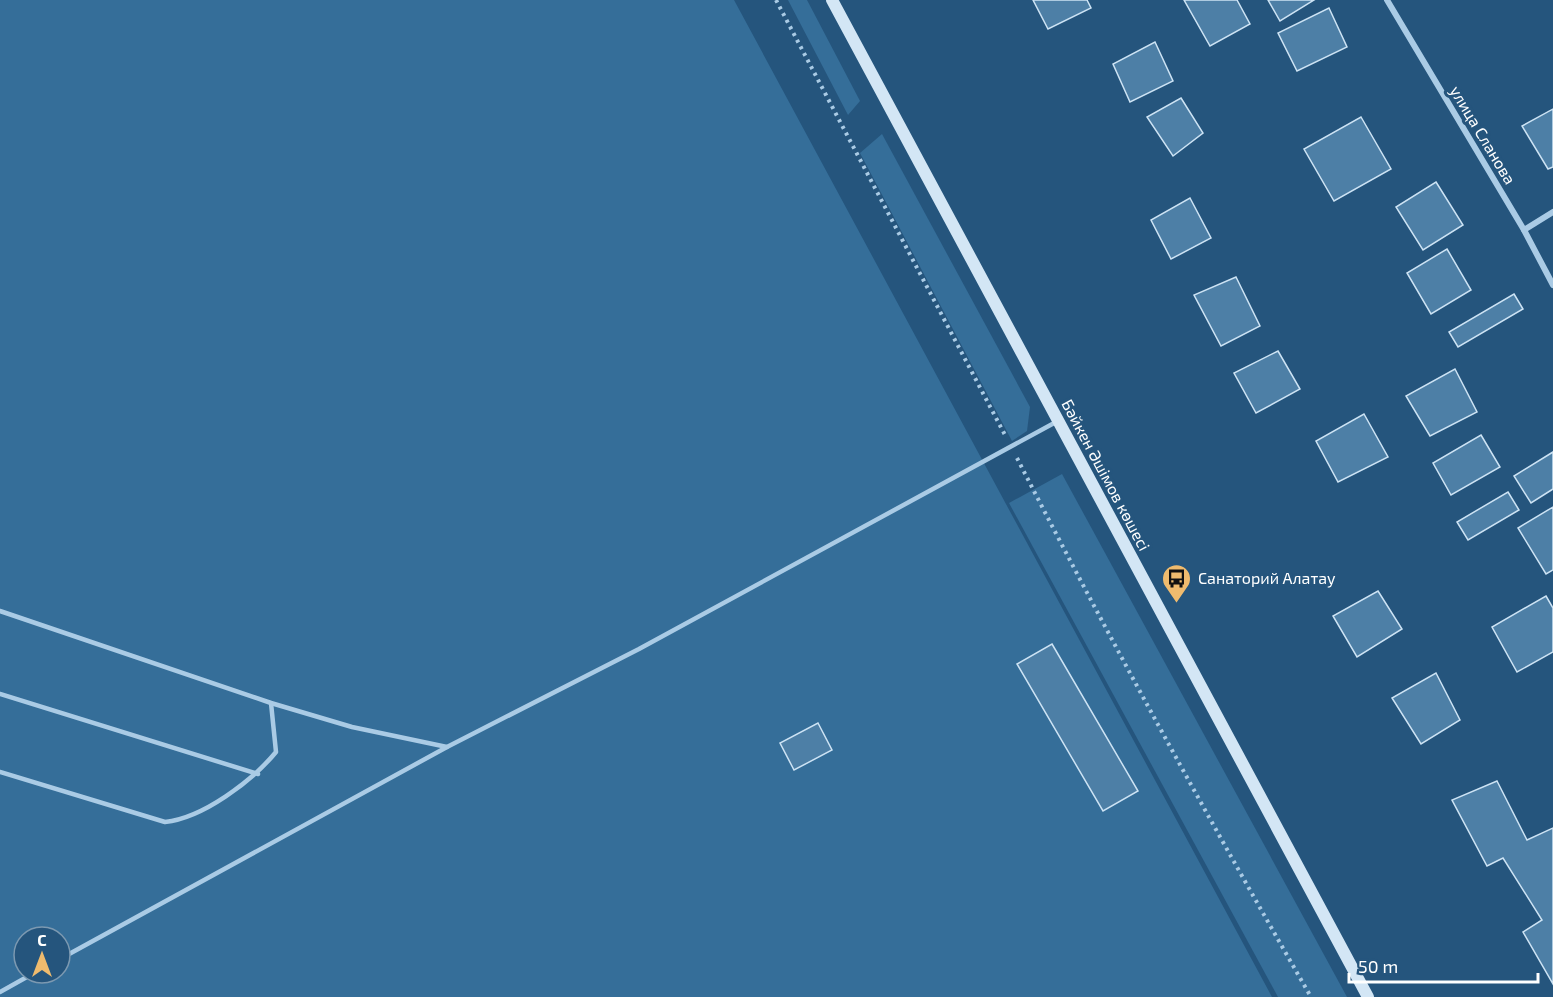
<svg xmlns="http://www.w3.org/2000/svg" width="1553" height="997" viewBox="0 0 1553 997" font-family="'Exo 2',sans-serif">
<style>
.green{fill:#356e99;fill-rule:evenodd}
.building{fill:#4d7fa6;stroke:#cde3f4;stroke-width:1.5}
.lines{fill:none;stroke-linecap:round;stroke-linejoin:round}
.path{stroke:#aacbe5;stroke-width:4;stroke-dasharray:3 4.5;stroke-linecap:butt}
.lane{stroke:#aacbe5;stroke-width:4.5}
.street{stroke:#aacbe5;stroke-width:6}
.secondary{stroke:#d3e6f5;stroke-width:12}
.labels{text-anchor:middle;stroke-width:6;stroke-linejoin:round;paint-order:stroke}
.street-label{font-size:16px;fill:#fff;stroke:#25557d}
.poi-label{font-size:16px;fill:#fff;stroke:#25557d;text-anchor:start}
</style>
<rect width="100%" height="100%" fill="#25557d"/>
<g class="green">
<path d="M0,0H734L1272,997H0ZM24,937H60V973H24Z"/>
<path d="M788,0H807L860,101L848,115Z"/>
<path d="M882,134L1030,407L1027,431L1012,441L860,153Z"/>
<path d="M1062,474L1347,997H1278L1009,503Z"/>
</g>
<g class="building">
<path d="M1033,0H1087L1091,8L1048,29Z"/>
<path d="M1184,0H1237L1250,24L1210,46Z"/>
<path d="M1268,0H1314L1280,21Z"/>
<path d="M1329,8L1347,47L1297,71L1278,33Z"/>
<path d="M1155,42L1173,81L1130,102L1113,64Z"/>
<path d="M1181,98L1203,133L1173,156L1147,117Z"/>
<path d="M1553,109V167L1548,169L1522,126Z"/>
<path d="M1361,117L1391,169L1334,201L1304,149Z"/>
<path d="M1436,182L1463,225L1423,250L1396,207Z"/>
<path d="M1190,198L1211,238L1171,259L1151,220Z"/>
<path d="M1447,249L1471,290L1431,314L1407,273Z"/>
<path d="M1236,277L1260,326L1221,346L1194,295Z"/>
<path d="M1514,294L1523,309L1458,347L1449,332Z"/>
<path d="M1278,351L1300,389L1256,413L1234,373Z"/>
<path d="M1455,369L1477,412L1430,436L1406,396Z"/>
<path d="M1364,414L1388,457L1338,482L1316,441Z"/>
<path d="M1481,435L1500,467L1451,495L1433,463Z"/>
<path d="M1553,452V489L1531,503L1514,476Z"/>
<path d="M1508,492L1519,510L1468,540L1457,522Z"/>
<path d="M1553,507V570L1546,574L1518,528Z"/>
<path d="M1378,591L1402,629L1357,657L1333,616Z"/>
<path d="M1546,596L1553,608V652L1517,672L1492,627Z"/>
<path d="M1052,644L1138,791L1103,811L1017,664Z"/>
<path d="M1436,673L1460,720L1421,744L1392,698Z"/>
<path d="M818,723L832,750L794,770L780,743Z"/>
<path d="M1497,781L1527,840L1553,828V984L1523,932L1542,920L1503,858L1487,866L1452,800Z"/>
</g>
<g class="lines">
<g class="path">
<path d="M776,0L1005,435"/>
<path d="M1017,458C1110,640 1209,820 1311,997"/>
</g>
<g class="lane">
<path d="M0,611L271,703L352,727L447,747"/>
<path d="M0,694L258,774"/>
<path d="M0,772L165,822C203,818 252,781 276,752L271,703"/>
<path d="M60,959L447,747L639,649L1056,422"/>
<path d="M0,992L34,973"/>
</g>
<g class="street">
<path d="M1387,0L1524,230L1553,285"/>
<path d="M1524,230L1553,212"/>
</g>
<path class="secondary" d="M832,0L1368,997"/>
</g>
<defs>
<symbol id="bus-pin" viewBox="-11 -11 22 30"><path d="M0 17L-7.5 6A9.5 9.5 0 1 1 7.5 6Z" fill="#efbb6e" stroke="#25557d"/><path d="M-5-6H5V4H4V6H2V4H-2V6H-4V4H-5ZM-3.5-4V0h7V-4ZM-3.5 1.2v1.5H-2V1.2ZM2 1.2v1.5H3.5V1.2Z" fill="#111"/></symbol>
</defs>
<g fill-rule="evenodd">
<use href="#bus-pin" x="1160" y="562" width="33" height="45"/>
</g>
<g class="labels">
<g class="street-label">
<text transform="translate(1483 135) rotate(59)" y="6">улица Сланова</text>
<text transform="translate(1106 475) rotate(62)" y="6">Бәйкен Әшімов көшесі</text>
</g>
<g class="poi-label">
<text x="1198" y="584">Санаторий Алатау</text>
</g>
</g>
<g transform="translate(42 955)"><circle r="28" fill="#25557d" stroke="#7c99b1" stroke-width="1.5"/>
<path d="M0-4.5L10 22L0 15L-10 22Z" fill="#efbb6e"/>
<text y="-9" font-size="16" font-weight="bold" text-anchor="middle" fill="#ffffff">С</text>
</g>
<path d="M1349 973v9h189v-9" fill="none" stroke="#ffffff" stroke-width="3"/>
<text x="1358" y="973" font-size="18" fill="#ffffff" stroke="#25557d" stroke-width="4.5" paint-order="stroke">50 m</text>
</svg>
